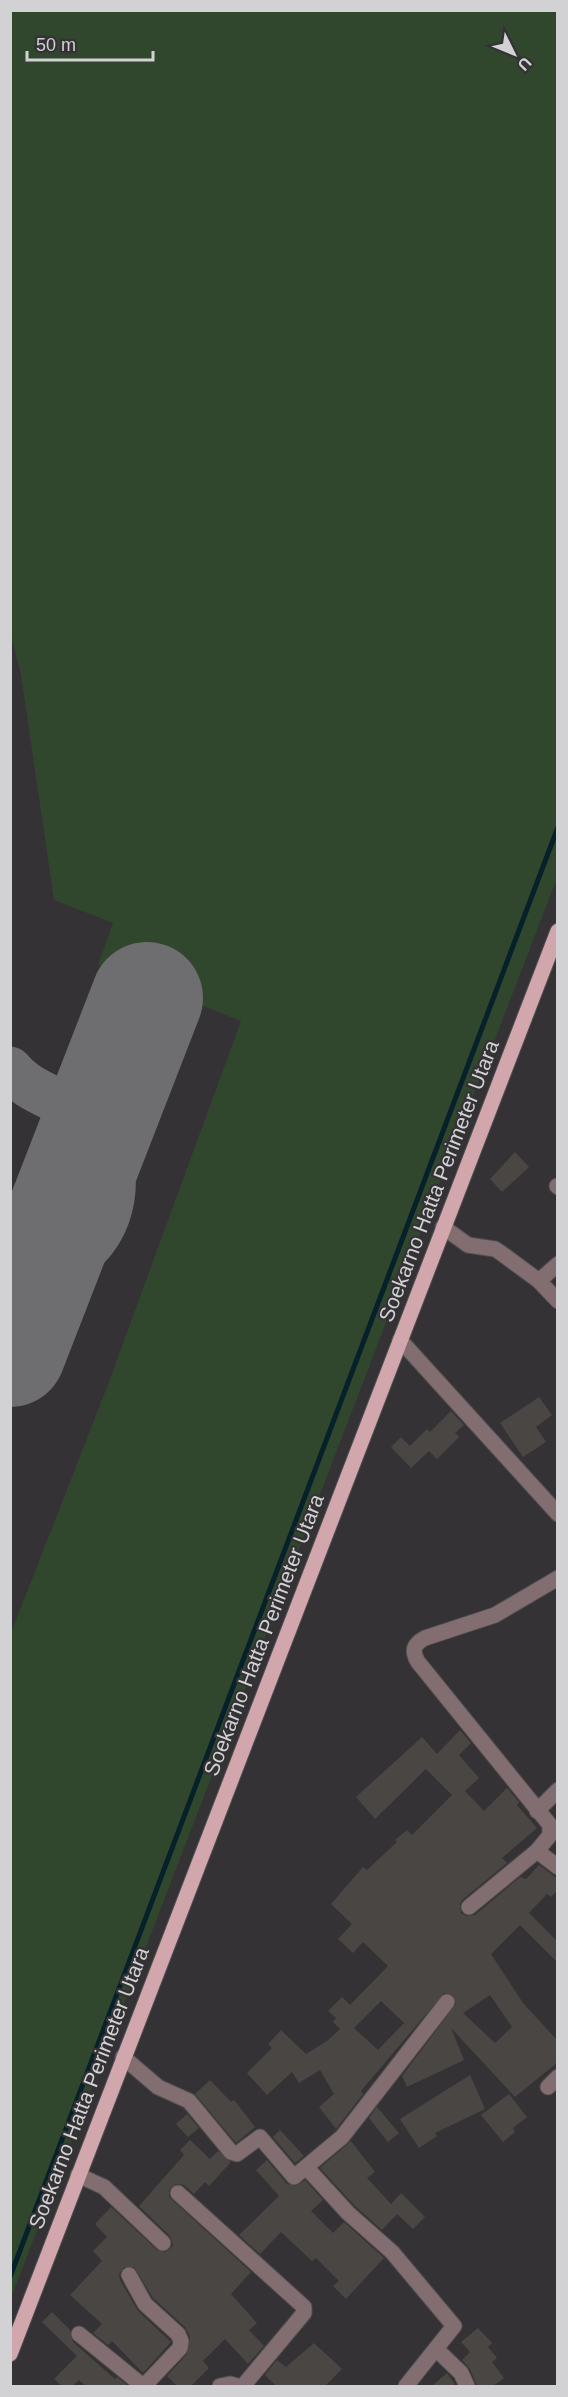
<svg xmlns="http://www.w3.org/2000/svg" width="568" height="2397" viewBox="0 0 568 2397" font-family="Helvetica,sans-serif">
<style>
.green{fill:#30472e}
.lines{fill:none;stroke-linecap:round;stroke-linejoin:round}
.stream{stroke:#07212a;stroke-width:5}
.taxiway{stroke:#6e6d70;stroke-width:45}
.runway{stroke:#6e6d70;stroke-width:112}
.building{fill:#4a4644;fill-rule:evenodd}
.minor-casing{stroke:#504f51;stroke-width:17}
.major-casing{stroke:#504f51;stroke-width:17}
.minor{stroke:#826d70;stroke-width:15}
.major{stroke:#d1a7ad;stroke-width:15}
.labels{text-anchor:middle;stroke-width:4.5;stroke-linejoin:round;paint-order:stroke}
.street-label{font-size:21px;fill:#d2d1d3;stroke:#343235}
</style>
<rect width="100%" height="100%" fill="#343235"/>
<path class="green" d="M11,10L557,11V878L11,2298V1633L107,1387L241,1021L98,965L113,923L54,900L21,675L10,631Z"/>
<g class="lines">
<path class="stream" d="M10,2277L558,827"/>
<path class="taxiway" d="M10,1069C32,1097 70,1099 92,1125C124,1161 119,1221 83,1252C69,1263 54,1269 43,1283C27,1302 20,1330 10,1353"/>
<path class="runway" d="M10,1351L147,998"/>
</g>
<g class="building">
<path d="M515,1152L529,1167L502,1192L490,1179Z"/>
<path d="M539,1397L552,1415L536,1427L546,1442L523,1457L500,1423Z"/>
<path d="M451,1411L464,1425L455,1433L459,1437L437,1459L429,1451L411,1468L391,1447L401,1437L410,1446L427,1429L430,1432Z"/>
<path d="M460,1730L471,1743L459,1755L479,1778L465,1791L484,1811L507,1788L519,1802L517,1805L537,1828L502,1858L507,1863L462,1900L460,1904L461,1913L466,1916L475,1915L520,1877L526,1879L539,1865L558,1879V1890L551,1897L547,1894L529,1913L558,1942V1963L520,1925L491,1954L523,2003L558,2041V2062L515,2097L451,2028L464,2060L407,2087L402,2076L456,2004L453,1995L444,1993L361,2091L363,2094L336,2129L319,2107L334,2094L320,2070L299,2083L292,2072L267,2095L247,2073L272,2048L268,2044L281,2030L306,2054L327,2041L340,2029L333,2022L336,2018L328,2011L342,1997L350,2005L388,1966L363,1942L353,1953L338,1939L352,1924L331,1904L363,1867L367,1870L397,1842L395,1840L407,1830L412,1835L452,1795L426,1769L375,1819L356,1797L422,1737L437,1754ZM490,1995L512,2027L495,2043L463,2013ZM381,2001L404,2023L378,2050L354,2028Z"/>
<path d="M470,2075L485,2109L435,2133L437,2136L419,2148L400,2119Z"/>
<path d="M210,2080L231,2102L234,2100L255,2127L236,2143L195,2094Z"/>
<path d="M509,2094L527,2117L513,2128L515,2132L503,2142L481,2115Z"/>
<path d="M377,2107L399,2133L388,2142L369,2118Z"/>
<path d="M187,2114L199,2128L188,2137L176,2124Z"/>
<path d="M280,2130L304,2156L295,2163L273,2137Z"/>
<path d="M190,2140L210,2159L218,2151L231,2162L209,2186L205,2182L194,2194L184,2185L176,2184L169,2190V2197L251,2272L231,2294L257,2323L249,2330L264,2346L248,2364L225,2339L203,2361L209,2368L191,2386H177L167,2376L187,2354L190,2337L185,2327L153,2298L134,2267H124L119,2274L120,2280L138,2311L171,2342L143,2373L112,2341L108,2345L93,2333L102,2324L70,2295L102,2261L93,2251L107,2237L95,2224L111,2207L157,2250L165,2252L170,2249L173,2245L170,2236L139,2206L184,2155L180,2150Z"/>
<path d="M351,2141L375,2172L367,2178L391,2204L401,2193L425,2217L413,2229L397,2214L382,2230L355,2206L320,2168Z"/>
<path d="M267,2160L287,2184L296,2186L305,2180L323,2200L311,2211L333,2233L344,2222L384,2258L346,2299L333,2286L339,2281L316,2258L312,2261L281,2232L260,2254L239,2235L279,2196L256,2170Z"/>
<path d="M52,2312L70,2330L73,2342L115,2379L117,2377L128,2386H86L79,2380L72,2386H62L54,2379L77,2356L42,2322Z"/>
<path d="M478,2328L492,2343L488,2347L497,2358L492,2362L504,2378L493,2386H477L470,2369L462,2360L470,2352L461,2342Z"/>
<path d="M314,2343L342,2369L325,2386H276L265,2375L277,2360L286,2367Z"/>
<path d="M447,2373L456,2386H432Z"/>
</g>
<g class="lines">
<defs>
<g id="minor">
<path d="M557,1186L558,1187"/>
<path d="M443,1227L468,1245L495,1249L501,1253L539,1281L558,1301"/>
<path d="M539,1281L558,1264"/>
<path d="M400,1340L558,1514"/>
<path d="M537,1811L558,1790"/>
<path d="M537,1851L558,1867"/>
<path d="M469,1907L537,1851L550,1835V1825L418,1662C411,1650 414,1644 425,1638L495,1615L558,1578"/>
<path d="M123,2057L158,2087L189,2101L231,2152L237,2154L260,2137L294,2177L342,2137L447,2002"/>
<path d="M548,2087L558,2077"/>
<path d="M306,2167L348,2213L392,2252L454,2326L406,2386"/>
<path d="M78,2175L104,2187L163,2243"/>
<path d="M178,2193L304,2307V2313L243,2386"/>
<path d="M129,2275L145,2304L178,2334L181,2341L180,2348L144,2386"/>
<path d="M79,2334L143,2386"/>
<path d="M436,2349L461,2373L467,2386"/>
<path d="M220,2386L230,2384L237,2386"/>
</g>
<path id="major" d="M10,2354L558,931"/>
</defs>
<use href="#minor" class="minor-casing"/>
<use href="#major" class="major-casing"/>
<use href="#minor" class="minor"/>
<use href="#major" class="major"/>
</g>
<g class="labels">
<g class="street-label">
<text transform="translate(439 1181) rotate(-69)" y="7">Soekarno Hatta Perimeter Utara</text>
<text transform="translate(264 1635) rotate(-69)" y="7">Soekarno Hatta Perimeter Utara</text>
<text transform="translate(89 2088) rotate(-69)" y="7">Soekarno Hatta Perimeter Utara</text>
</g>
</g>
<rect width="568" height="2397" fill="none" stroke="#d2d1d3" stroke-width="24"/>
<g transform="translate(514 54) rotate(133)" stroke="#343235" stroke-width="4.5" paint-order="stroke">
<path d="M0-4.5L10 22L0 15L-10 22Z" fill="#d2d1d3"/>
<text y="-9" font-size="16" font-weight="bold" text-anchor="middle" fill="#d2d1d3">U</text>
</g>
<path d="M27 51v9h126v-9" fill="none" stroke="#d2d1d3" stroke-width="3"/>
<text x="36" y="51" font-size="18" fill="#d2d1d3" stroke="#343235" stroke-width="4.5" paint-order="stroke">50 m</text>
</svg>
